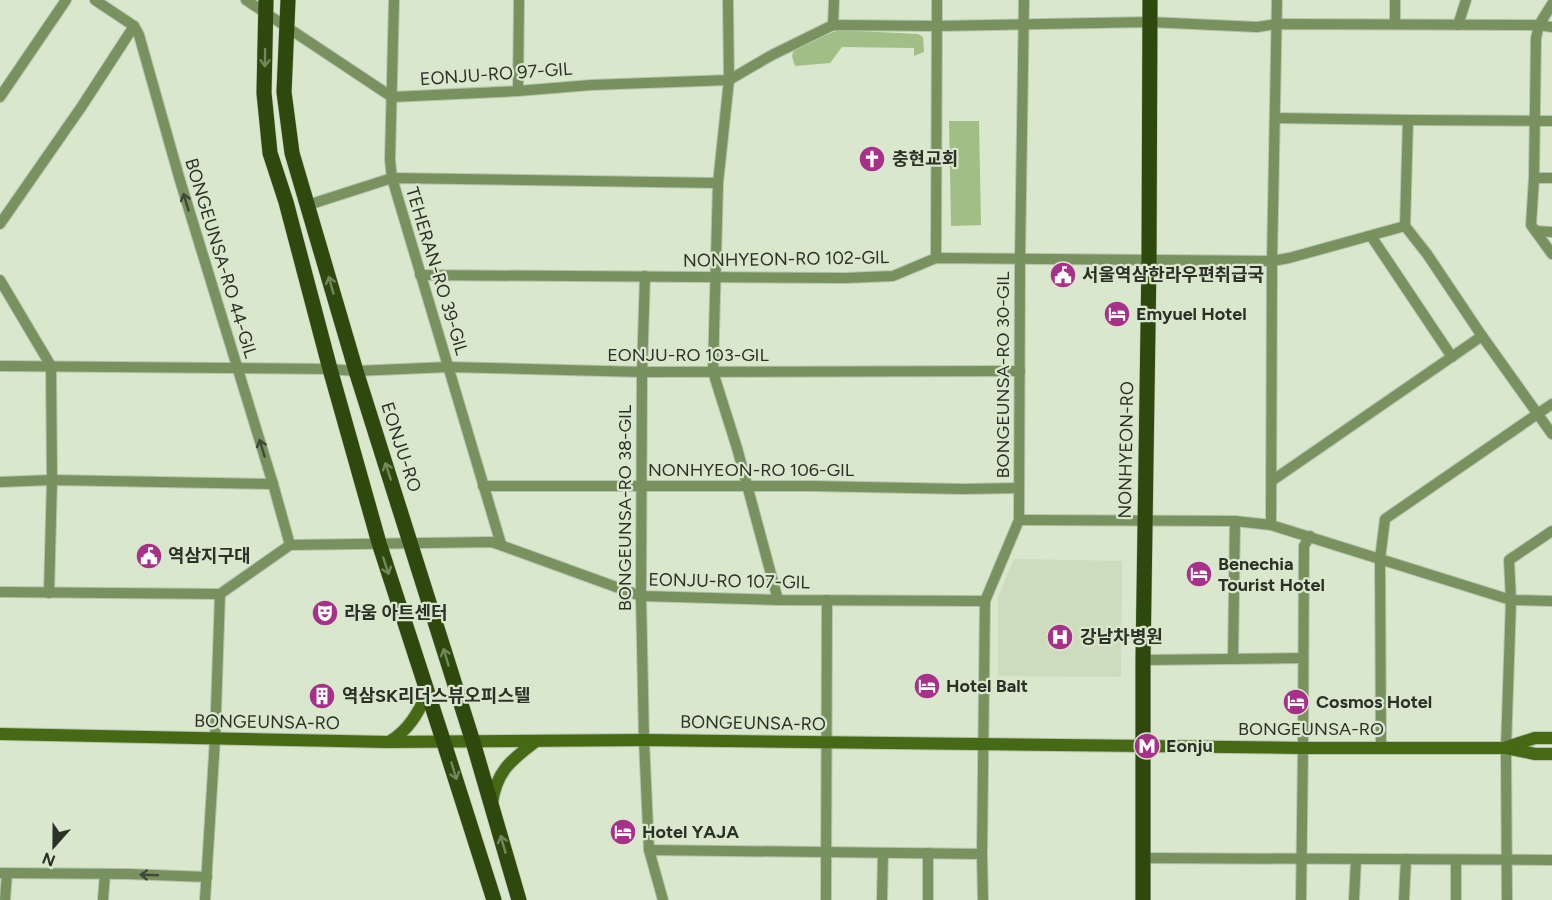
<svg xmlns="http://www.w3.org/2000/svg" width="1552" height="900" viewBox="0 0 1552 900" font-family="Figtree,'Noto Sans KR',sans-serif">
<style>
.built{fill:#ccdcbc}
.green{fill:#a2be87}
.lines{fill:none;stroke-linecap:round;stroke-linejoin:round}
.minor-casing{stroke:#b6c3ac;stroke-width:12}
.secondary-casing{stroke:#b6c3ac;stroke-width:14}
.primary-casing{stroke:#b6c3ac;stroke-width:16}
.minor{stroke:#78915f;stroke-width:10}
.secondary{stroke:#466915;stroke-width:12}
.primary{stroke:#2f480e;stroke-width:15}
.oneway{stroke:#73885a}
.oneway2{stroke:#3f4935}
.labels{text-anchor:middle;stroke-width:4.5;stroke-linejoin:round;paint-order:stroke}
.street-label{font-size:18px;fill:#2c3127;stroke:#d9e7cd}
.poi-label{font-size:18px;font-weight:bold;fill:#2c3127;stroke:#d9e7cd;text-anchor:start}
</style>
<rect width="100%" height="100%" fill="#d9e7cd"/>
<path class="built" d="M1014,559L1122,561L1121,677L998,676V597Z"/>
<g class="green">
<path d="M838,30L918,34L923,37L924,52L914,56V48L842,47L830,63L795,66L792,56L794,49Z"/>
<path d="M949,121H979L981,225L951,226Z"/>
</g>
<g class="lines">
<defs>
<g id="minor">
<path d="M95,0L134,26L139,35L179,177L273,484L290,545"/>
<path d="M246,0L392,97L518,91L591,85L729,80L772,55L833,25L937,26L1149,22L1257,27L1277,24L1539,25L1552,27"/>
<path d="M394,0L390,160L392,178L501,544"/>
<path d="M728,0L729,80L718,183L713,372L737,448L778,600"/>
<path d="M1552,4L1539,25L1536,38L1534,178L1531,225L1552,254"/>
<path d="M1395,24V0"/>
<path d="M833,25L834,0"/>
<path d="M1458,25L1466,0"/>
<path d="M518,91L519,0"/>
<path d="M0,97L66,0"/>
<path d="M1275,118L1408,120L1552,121"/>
<path d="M1408,120L1405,226L1427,254L1482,336L1552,434"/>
<path d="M1534,178H1552"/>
<path d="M308,205L392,178L718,183"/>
<path d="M0,224L82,106L134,26"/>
<path d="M1536,231L1552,232"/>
<path d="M1371,236L1452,357"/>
<path d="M936,258L937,0"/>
<path d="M420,275L845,278L893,276L936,258L1272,261L1289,258L1405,226"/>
<path d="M645,276L642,372L641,596L644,740L649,850L663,900"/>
<path d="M0,280L51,366L52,480L49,593"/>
<path d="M0,366L330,369L356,371L448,367L642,372L1020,371"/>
<path d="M1273,480L1482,336"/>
<path d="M0,482L52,480L273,484"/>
<path d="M483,486H810L963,489L1019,488"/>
<path d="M1019,520L1235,521L1271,525L1511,600L1552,601"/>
<path d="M1271,525L1272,261L1277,0"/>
<path d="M0,592L220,594L290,545L492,542L641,596L778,600L985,601"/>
<path d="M1233,659L1235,521"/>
<path d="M1143,660L1303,658"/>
<path d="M1381,747L1380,559L1385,519L1552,404"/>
<path d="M649,850L982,854"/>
<path d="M1142,858L1552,860"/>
<path d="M0,873L129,874L207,877"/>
<path d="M5,900L7,873"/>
<path d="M103,900L105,874"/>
<path d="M205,900L215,739L220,594"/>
<path d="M826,900L827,600"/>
<path d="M882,900L883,853"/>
<path d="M928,900V853"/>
<path d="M983,900L982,854L985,601L1019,520L1020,260L1024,0"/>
<path d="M1301,900L1303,748L1304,546L1310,536"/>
<path d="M1354,900L1356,860"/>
<path d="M1404,900L1406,859"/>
<path d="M1456,900V860"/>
<path d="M1507,900L1506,748L1511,600L1509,560L1552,531"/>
</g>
<g id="secondary">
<path d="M0,734L388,742L644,740L1303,748H1506L1535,754H1552"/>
<path d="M389,742C409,730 418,713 428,692"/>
<path d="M1507,747L1535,738H1552"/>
<path d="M492,803C496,772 511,760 535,742"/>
</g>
<g id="primary">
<path d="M266,0L264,93L270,153L286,202L330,369L379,543L444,743L494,900"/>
<path d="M288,0L284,92L292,153L356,371L473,742L519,900"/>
<path d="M1143,900V660L1149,261L1150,0"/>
</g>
</defs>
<use href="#minor" class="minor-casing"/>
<use href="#secondary" class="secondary-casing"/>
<use href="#primary" class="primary-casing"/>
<use href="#minor" class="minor"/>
<use href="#secondary" class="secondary"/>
<use href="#primary" class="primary"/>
</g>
<defs><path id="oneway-shaft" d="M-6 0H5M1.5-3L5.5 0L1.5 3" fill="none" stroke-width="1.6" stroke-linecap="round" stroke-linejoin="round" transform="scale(1.5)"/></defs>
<g class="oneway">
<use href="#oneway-shaft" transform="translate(265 58) rotate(91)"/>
<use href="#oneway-shaft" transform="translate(331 285) rotate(-106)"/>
<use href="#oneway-shaft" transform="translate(388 471) rotate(-108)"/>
<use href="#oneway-shaft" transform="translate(386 566) rotate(72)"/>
<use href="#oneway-shaft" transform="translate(446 657) rotate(-107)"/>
<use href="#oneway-shaft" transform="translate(454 771) rotate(73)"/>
<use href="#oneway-shaft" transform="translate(503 844) rotate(-106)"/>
</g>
<g class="oneway2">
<use href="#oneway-shaft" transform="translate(186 202) rotate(-107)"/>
<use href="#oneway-shaft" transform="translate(262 448) rotate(-107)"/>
<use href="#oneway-shaft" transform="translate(149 875) rotate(-178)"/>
</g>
<defs>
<symbol id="church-disc" viewBox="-11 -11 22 22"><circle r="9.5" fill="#a73188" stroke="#d9e7cd"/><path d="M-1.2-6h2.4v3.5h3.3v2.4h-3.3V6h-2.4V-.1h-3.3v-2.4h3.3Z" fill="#fff"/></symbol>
<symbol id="civic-disc" viewBox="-11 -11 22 22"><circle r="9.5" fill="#a73188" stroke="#d9e7cd"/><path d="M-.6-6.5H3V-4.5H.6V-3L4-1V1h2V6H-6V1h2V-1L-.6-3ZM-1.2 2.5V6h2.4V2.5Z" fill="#fff"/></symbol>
<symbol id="hotel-disc" viewBox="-11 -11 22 22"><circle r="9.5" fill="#a73188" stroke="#d9e7cd"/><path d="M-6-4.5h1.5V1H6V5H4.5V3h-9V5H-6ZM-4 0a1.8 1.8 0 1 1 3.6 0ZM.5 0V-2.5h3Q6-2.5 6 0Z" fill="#fff"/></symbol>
<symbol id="theatre-disc" viewBox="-11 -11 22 22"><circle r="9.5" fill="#a73188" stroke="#d9e7cd"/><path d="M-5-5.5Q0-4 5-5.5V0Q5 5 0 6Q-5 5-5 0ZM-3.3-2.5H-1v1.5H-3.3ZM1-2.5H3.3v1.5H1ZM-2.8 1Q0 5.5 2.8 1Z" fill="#fff"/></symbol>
<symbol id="hospital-disc" viewBox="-11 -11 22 22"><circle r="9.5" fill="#a73188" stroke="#d9e7cd"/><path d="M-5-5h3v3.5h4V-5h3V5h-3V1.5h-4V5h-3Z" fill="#fff"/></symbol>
<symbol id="building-disc" viewBox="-11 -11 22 22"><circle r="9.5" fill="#a73188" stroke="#d9e7cd"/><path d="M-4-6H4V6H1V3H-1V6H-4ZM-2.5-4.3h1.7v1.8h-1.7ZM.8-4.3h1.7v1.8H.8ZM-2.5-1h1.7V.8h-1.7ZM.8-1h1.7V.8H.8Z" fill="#fff"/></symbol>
<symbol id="metro-disc" viewBox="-11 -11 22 22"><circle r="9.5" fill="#a73188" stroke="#d9e7cd"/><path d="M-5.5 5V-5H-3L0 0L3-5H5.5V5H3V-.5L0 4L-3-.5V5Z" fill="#fff"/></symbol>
</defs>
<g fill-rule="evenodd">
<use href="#church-disc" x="857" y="144" width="30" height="30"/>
<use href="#civic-disc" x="1048" y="260" width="30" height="30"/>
<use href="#hotel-disc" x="1102" y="299" width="30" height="30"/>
<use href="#civic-disc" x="134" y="541" width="30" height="30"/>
<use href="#hotel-disc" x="1184" y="559" width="30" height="30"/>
<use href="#theatre-disc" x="310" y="598" width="30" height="30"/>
<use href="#hospital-disc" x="1045" y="622" width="30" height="30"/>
<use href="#hotel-disc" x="912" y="671" width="30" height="30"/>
<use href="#building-disc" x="307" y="681" width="30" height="30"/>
<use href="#hotel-disc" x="1281" y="687" width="30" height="30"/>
<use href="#metro-disc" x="1132" y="731" width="30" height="30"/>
<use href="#hotel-disc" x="608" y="817" width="30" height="30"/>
</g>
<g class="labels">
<g class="street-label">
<text transform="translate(496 74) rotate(-4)" y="6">EONJU-RO 97-GIL</text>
<text transform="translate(221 258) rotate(73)" y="6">BONGEUNSA-RO 44-GIL</text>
<text transform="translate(786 259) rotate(-1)" y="6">NONHYEON-RO 102-GIL</text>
<text transform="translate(437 271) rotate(73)" y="6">TEHERAN-RO 39-GIL</text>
<text x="688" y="361">EONJU-RO 103-GIL</text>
<text transform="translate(1003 375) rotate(-90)" y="6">BONGEUNSA-RO 30-GIL</text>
<text transform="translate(401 447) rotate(72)" y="6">EONJU-RO</text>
<text transform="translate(1126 450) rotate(-89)" y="6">NONHYEON-RO</text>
<text x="751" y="476">NONHYEON-RO 106-GIL</text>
<text transform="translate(625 508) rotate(-90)" y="6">BONGEUNSA-RO 38-GIL</text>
<text transform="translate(729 581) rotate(1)" y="6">EONJU-RO 107-GIL</text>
<text transform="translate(267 722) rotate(1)" y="6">BONGEUNSA-RO</text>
<text transform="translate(753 723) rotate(1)" y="6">BONGEUNSA-RO</text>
<text x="1311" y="735">BONGEUNSA-RO</text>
</g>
<g class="poi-label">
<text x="892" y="165">충현교회</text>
<text x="1082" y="281">서울역삼한라우편취급국</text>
<text x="1136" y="320">Emyuel Hotel</text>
<text x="168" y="562">역삼지구대</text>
<text x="1218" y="570">Benechia<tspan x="1218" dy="21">Tourist Hotel</tspan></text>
<text x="344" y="619">라움 아트센터</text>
<text x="1080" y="643">강남차병원</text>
<text x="946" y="692">Hotel Balt</text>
<text x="342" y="702">역삼SK리더스뷰오피스텔</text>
<text x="1316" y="708">Cosmos Hotel</text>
<text x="1166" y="752">Eonju</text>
<text x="642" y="838">Hotel YAJA</text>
</g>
</g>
<g transform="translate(54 846) rotate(201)" stroke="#d9e7cd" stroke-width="4.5" paint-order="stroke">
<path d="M0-4.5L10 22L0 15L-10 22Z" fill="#2c3127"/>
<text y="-9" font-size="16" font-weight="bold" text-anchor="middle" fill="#2c3127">N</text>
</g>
</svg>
